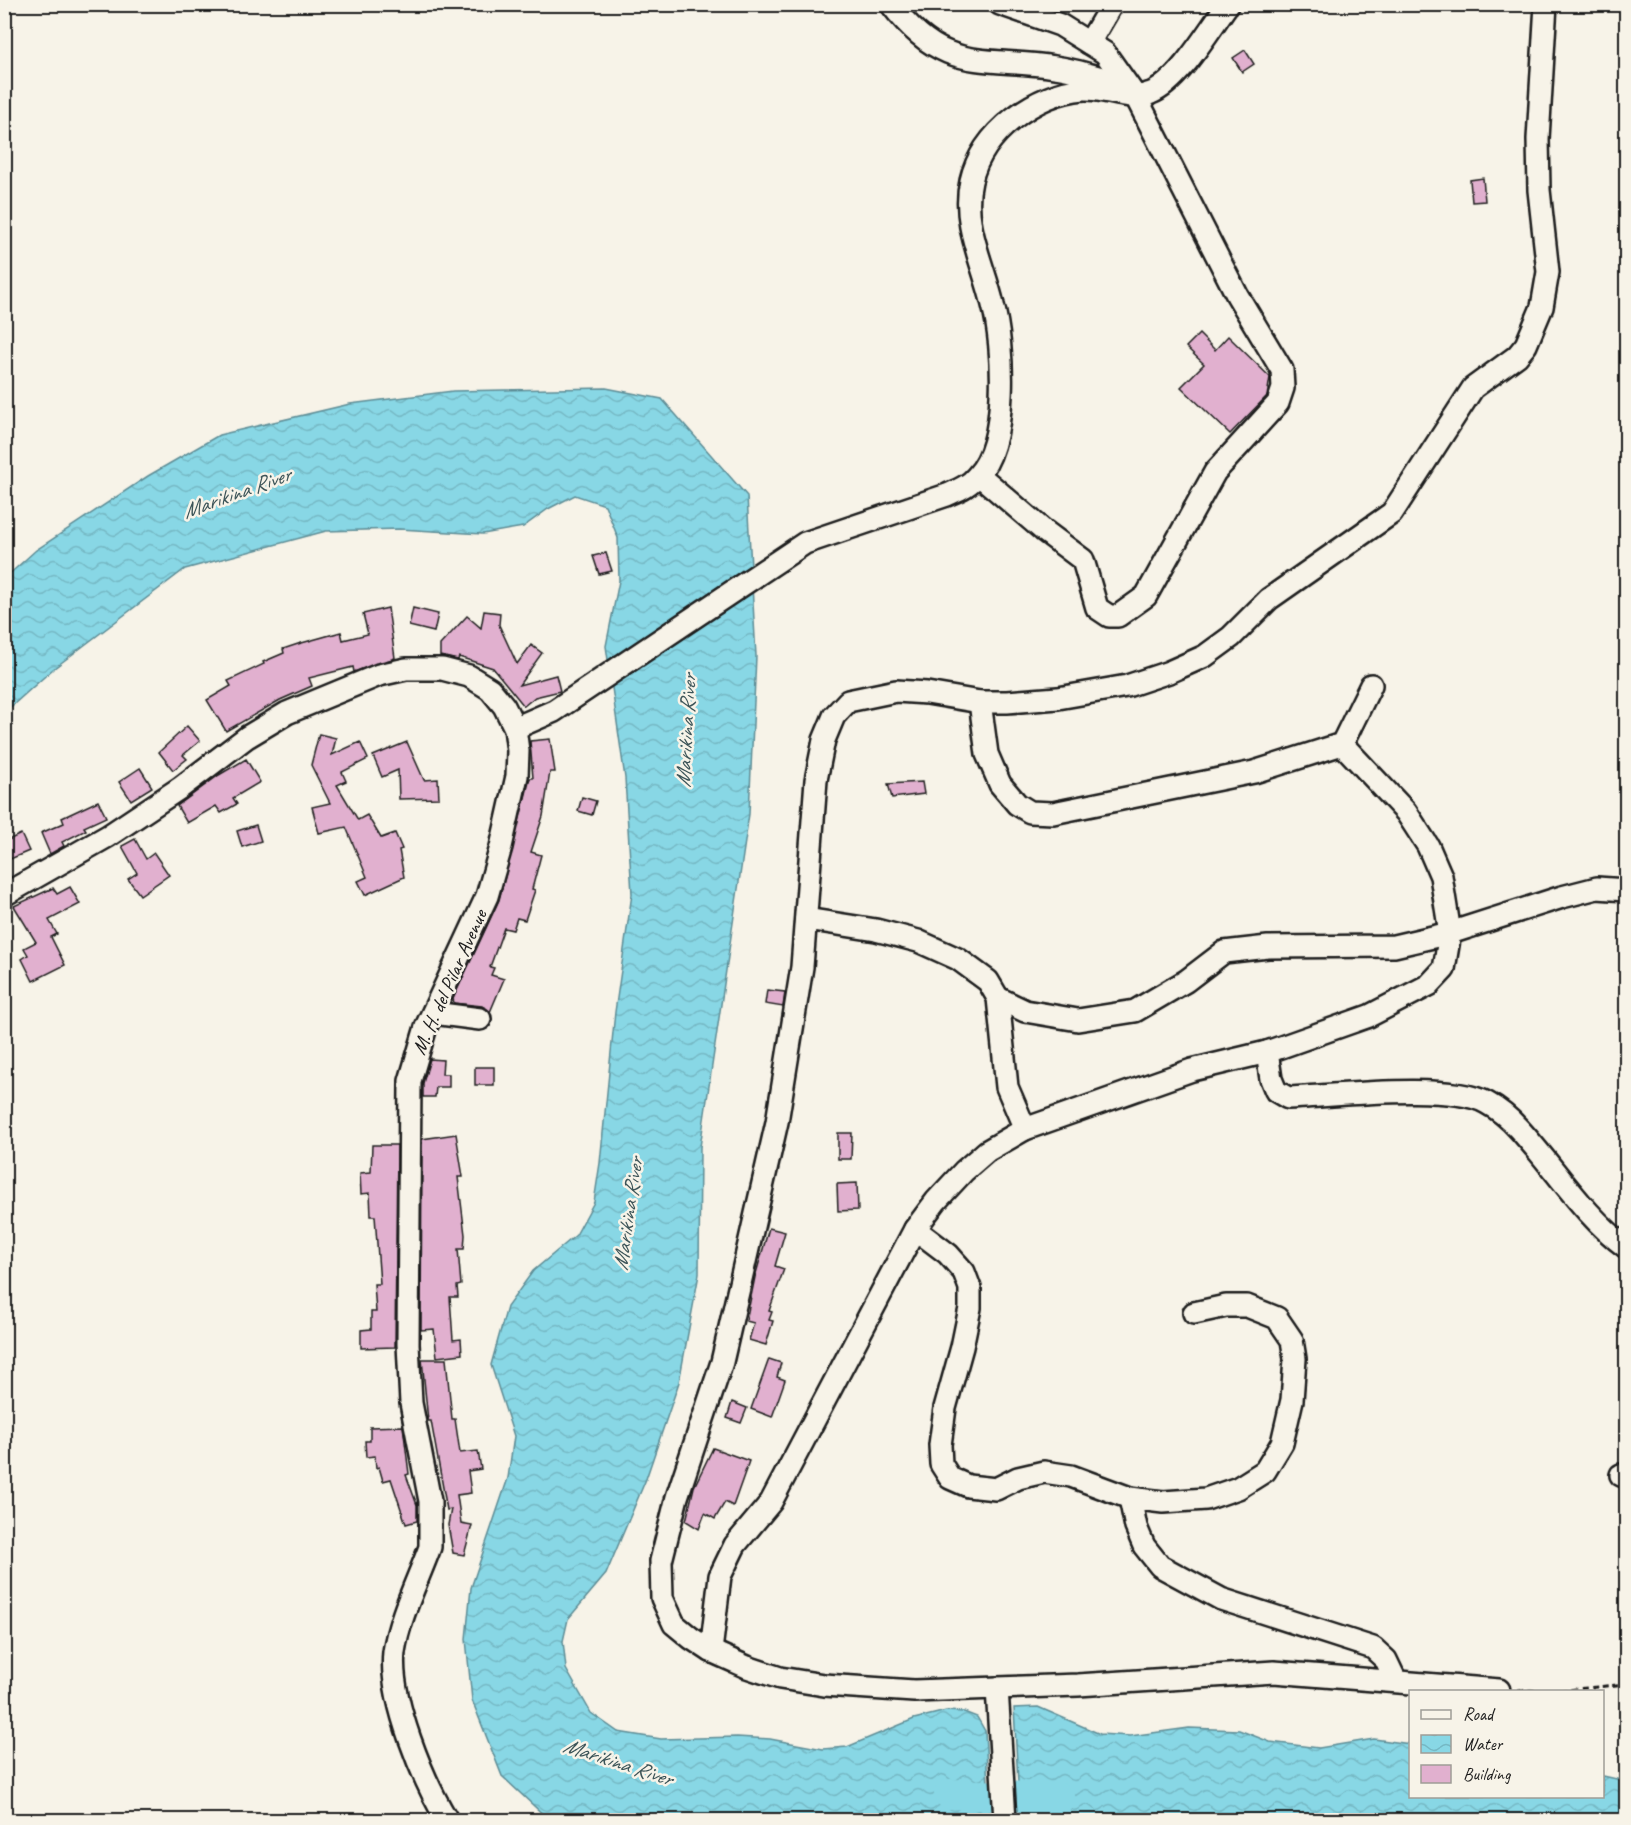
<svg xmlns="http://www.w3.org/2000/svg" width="1631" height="1825" viewBox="0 0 1631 1825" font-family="Caveat,sans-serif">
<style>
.water{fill:url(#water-waves);stroke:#5d8c95;stroke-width:1.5}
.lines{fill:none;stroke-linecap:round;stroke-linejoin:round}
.river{stroke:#88d7e5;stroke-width:30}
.building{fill:#e1b0cf;stroke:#1c1c1c;stroke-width:1.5}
.minor-casing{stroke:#1c1c1c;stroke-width:26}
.path{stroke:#1c1c1c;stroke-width:3;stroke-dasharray:6 4.5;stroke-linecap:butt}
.minor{stroke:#f7f3e8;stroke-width:21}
.labels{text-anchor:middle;stroke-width:5;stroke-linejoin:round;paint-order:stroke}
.street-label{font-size:21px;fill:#1c1c1c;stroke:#f7f3e8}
.water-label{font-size:22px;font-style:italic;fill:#3c5458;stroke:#f7f3e8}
</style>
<defs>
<pattern id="water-waves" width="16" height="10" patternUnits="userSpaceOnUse" patternTransform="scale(1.5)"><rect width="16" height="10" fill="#88d7e5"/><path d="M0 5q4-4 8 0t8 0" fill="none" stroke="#75b8c4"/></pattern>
</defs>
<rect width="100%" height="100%" fill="#f7f3e8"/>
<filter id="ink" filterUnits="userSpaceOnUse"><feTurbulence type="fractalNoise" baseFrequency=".0167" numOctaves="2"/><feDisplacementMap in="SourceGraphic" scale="12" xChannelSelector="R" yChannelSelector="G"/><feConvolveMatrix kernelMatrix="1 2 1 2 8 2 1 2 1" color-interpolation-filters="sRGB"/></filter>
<g filter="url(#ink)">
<g class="water">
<path d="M606,388L662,399L747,496L756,656L749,814L700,1147L699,1274L679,1382L646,1479L606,1574L568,1619L563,1641L566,1669L591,1713L618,1732L661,1739L737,1737L770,1739L823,1749L847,1747L914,1719L946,1711L964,1712L977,1717L985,1731L990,1820H549L502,1776L472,1700L466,1639L471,1588L508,1478L514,1436L491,1365L507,1307L533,1271L576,1235L594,1202L600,1163L615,1012L632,894L625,778L606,646L619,581L618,538L605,505L575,495L548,509L523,527L483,534L399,529L326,531L185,569L53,669L5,712V578L36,550L148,476L219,435L350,404L453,391Z"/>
<path d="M1038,1707L1100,1734L1130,1736L1189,1728L1239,1730L1270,1742L1319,1748L1374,1739L1410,1744V1796H1602L1603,1776L1626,1781V1820H1020L1014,1708Z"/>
</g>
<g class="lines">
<path class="river" d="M949,1794L1060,1798"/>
</g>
<g class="building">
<path d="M1245,50L1254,64L1242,72L1233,58Z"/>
<path d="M1483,178L1485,201L1472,202L1470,180Z"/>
<path d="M1199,334L1215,350L1228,336L1270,377L1267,396L1230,434L1181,387L1204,364L1186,347Z"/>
<path d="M606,553L612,571L599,574L593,556Z"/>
<path d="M388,608L395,658L354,672L353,667L309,678L312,686L280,700L226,731L207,700L231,686L228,681L264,664L263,662L284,653L283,649L298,644L341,632L343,640L368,634L363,614Z"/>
<path d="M413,608L438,614L434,632L409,626Z"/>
<path d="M484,611L500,613L499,625L517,664L531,645L542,653L519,685L556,675L560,691L535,697L524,706L493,668L459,657L458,660L440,656V645L467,616L481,628Z"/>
<path d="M187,726L200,741L183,755L187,759L173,770L159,752Z"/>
<path d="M319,734L336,738L332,755L360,742L368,759L342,772L346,781L337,785L358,820L367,815L381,838L395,833L402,849L399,850L404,877L365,895L358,881L367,877L346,827L319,833L312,807L330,803L311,765Z"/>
<path d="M550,739L555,772H550L543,816L531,852L541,855L532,889L535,890L525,920L517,918L513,930L504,928L490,967L494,968L491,975L504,979L490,1012L482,1006L454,1003L453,999L499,900L530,778H533L530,741Z"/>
<path d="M407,742L424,780L438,779L439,798L399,799L398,770L382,777L373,756Z"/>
<path d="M246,759L260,782L233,798L237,804L221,813L216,806L187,823L177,806L219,775Z"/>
<path d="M140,768L152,787L131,800L119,782Z"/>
<path d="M922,782L924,794L892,798L888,784Z"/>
<path d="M582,797L596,801L592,815L578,811Z"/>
<path d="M98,801L106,817L84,827L86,830L62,842L64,846L50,854L41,833L64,823L62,818Z"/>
<path d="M256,825L261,841L242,847L237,831Z"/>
<path d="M21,834L29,851L8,860L4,842Z"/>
<path d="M135,839L146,859L154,853L169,875L140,895L128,879L137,873L122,846Z"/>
<path d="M70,887L80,904L49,920L57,934L51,937L65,965L33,981L22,959L28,955L24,948L36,942L14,906L53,888L57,894Z"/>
<path d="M767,990L785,992L783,1007L765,1004Z"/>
<path d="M430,1059L443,1060L442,1074H449V1087H436L435,1097H423V1083Z"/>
<rect x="475" y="1067" width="19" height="18"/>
<path d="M838,1133H852L851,1159H838Z"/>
<path d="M456,1134L463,1177H458L465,1235L464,1249H458L461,1285L457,1286L458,1297H450L453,1340L461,1339L462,1354L437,1357L434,1329L421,1330L422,1139Z"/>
<path d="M372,1145H397L395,1347L361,1348V1330L371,1329V1312H376L374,1284H380L375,1216H371L370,1193L361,1194L360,1173L371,1172Z"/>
<path d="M857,1183L858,1210L838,1211L837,1184Z"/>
<path d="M769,1228L785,1232L775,1266L784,1269L769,1311L772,1312L769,1320L773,1321L766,1345L749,1340L754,1323L746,1321L755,1277Z"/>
<path d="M422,1359H446L452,1419H455L460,1453L478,1451L481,1469L468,1471L471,1493L457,1495L461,1523L472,1525L464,1555L453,1553L448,1525L451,1509L447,1510L431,1421H428Z"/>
<path d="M769,1359L781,1363L777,1377L785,1380L772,1417L751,1409Z"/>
<path d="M732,1402L747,1408L741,1423L727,1418Z"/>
<path d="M403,1426L409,1474L406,1475L417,1505V1521L406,1524L391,1479L383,1481L379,1467L376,1468L375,1456L366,1457L365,1441H370V1427Z"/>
<path d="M713,1448L749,1461L733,1506L725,1502L715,1519L705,1513L699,1529L686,1521L694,1487Z"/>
</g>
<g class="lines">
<defs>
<g id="minor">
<path d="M891,4C944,74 981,56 1055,67C1076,70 1097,77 1117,82"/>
<path d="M1089,43L1112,4"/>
<path d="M979,475L1043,530L1083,560L1097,608L1109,616H1118L1146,596L1215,472L1278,403L1283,388L1282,370L1237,295L1136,97L1105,53L1060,25L1000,4"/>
<path d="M980,702L987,754L1000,784L1017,804L1030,812L1053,813L1254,772L1342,744L1371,685"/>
<path d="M515,728L554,711L805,543L947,495C958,490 969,486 977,476C1009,443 1004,346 993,305C984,265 961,223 971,181C982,132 1036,93 1084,89C1107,88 1130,102 1151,93C1179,82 1210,28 1228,4"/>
<path d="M4,895L108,836L180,788L247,737L287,713L379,675L406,669H442L469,676L490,689L504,706L515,728L518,751L517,776L501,847L487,896L426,1027L410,1081L408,1344L411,1403L430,1501V1547C418,1580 399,1617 394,1652C389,1699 423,1780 447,1820"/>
<path d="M806,919L876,930L918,941L958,959L988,981L998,998L1007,1087L1025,1129"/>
<path d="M998,998L1025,1011L1078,1020L1135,1011L1186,981L1224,952L1268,947L1394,946L1450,933L1562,897L1597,888L1626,890"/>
<path d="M433,1013L480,1019"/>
<path d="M1267,1052L1271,1079L1276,1091L1288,1098C1335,1096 1449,1082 1487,1103C1498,1109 1511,1120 1519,1129C1555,1168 1584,1216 1626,1247"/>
<path d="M915,1229L948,1254L964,1272L970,1288V1308L962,1347L945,1408L940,1445L941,1464L950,1478L968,1486L996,1489L1018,1478L1044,1472L1071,1476L1130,1498L1163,1502L1206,1499L1238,1488L1265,1471L1282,1443L1292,1400L1295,1359L1292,1340L1277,1318L1247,1306H1226L1194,1313"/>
<path d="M1621,1475L1626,1477"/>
<path d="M1130,1498L1136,1527L1144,1546L1160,1566L1221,1599L1373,1648L1386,1660L1396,1681"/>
<path d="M711,1651L720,1576L735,1545L771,1502L915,1229L936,1201L964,1171L987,1151L1025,1129L1192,1070L1267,1052L1369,1016L1429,985L1444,969L1450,933L1441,876L1428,846L1406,812L1342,744"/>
<path d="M997,1688L1005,1820"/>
<path d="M1499,1690L1274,1672L1078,1685L914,1691L824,1685L780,1678L747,1667L711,1651L691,1638L674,1624L662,1598L661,1561L677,1497L722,1362L777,1122L802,967L816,780L824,740L834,716L848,701L896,691L927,693L980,702H1007L1058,698L1127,686L1169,672L1205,656L1231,637L1269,599L1392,513L1473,388L1517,356L1526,345L1542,307L1548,272L1539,190L1538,139L1546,4"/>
</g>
</defs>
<use href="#minor" class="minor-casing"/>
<path class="path" d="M1518,1690L1557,1691L1626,1684"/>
<use href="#minor" class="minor"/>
</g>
</g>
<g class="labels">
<g class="street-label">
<text transform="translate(449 982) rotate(-66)" y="7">M. H. del Pilar Avenue</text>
</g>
<g class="water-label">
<text transform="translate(236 492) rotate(-20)" y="8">Marikina River</text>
<text transform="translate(685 731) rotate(-87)" y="8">Marikina River</text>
<text transform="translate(627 1214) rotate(-82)" y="8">Marikina River</text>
<text transform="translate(618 1761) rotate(18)" y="8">Marikina River</text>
</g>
</g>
<rect width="1631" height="1825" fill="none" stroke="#f7f3e8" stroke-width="24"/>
<rect x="12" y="12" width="1607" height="1801" fill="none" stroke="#1c1c1c" stroke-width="2" filter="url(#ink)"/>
<rect x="1409" y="1690" width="195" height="108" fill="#f7f3e8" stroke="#9f9d96" stroke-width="1.5"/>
<rect x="1421" y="1710" width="30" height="9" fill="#f7f3e8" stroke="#9f9d96" stroke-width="1.5"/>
<text x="1463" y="1720" font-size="18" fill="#1c1c1c">Road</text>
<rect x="1421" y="1735" width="30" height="18" fill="url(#water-waves)" stroke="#9f9d96" stroke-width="1.5"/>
<text x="1463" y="1750" font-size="18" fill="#1c1c1c">Water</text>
<rect x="1421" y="1765" width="30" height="18" fill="#e1b0cf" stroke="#9f9d96" stroke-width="1.5"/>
<text x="1463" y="1780" font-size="18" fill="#1c1c1c">Building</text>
</svg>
